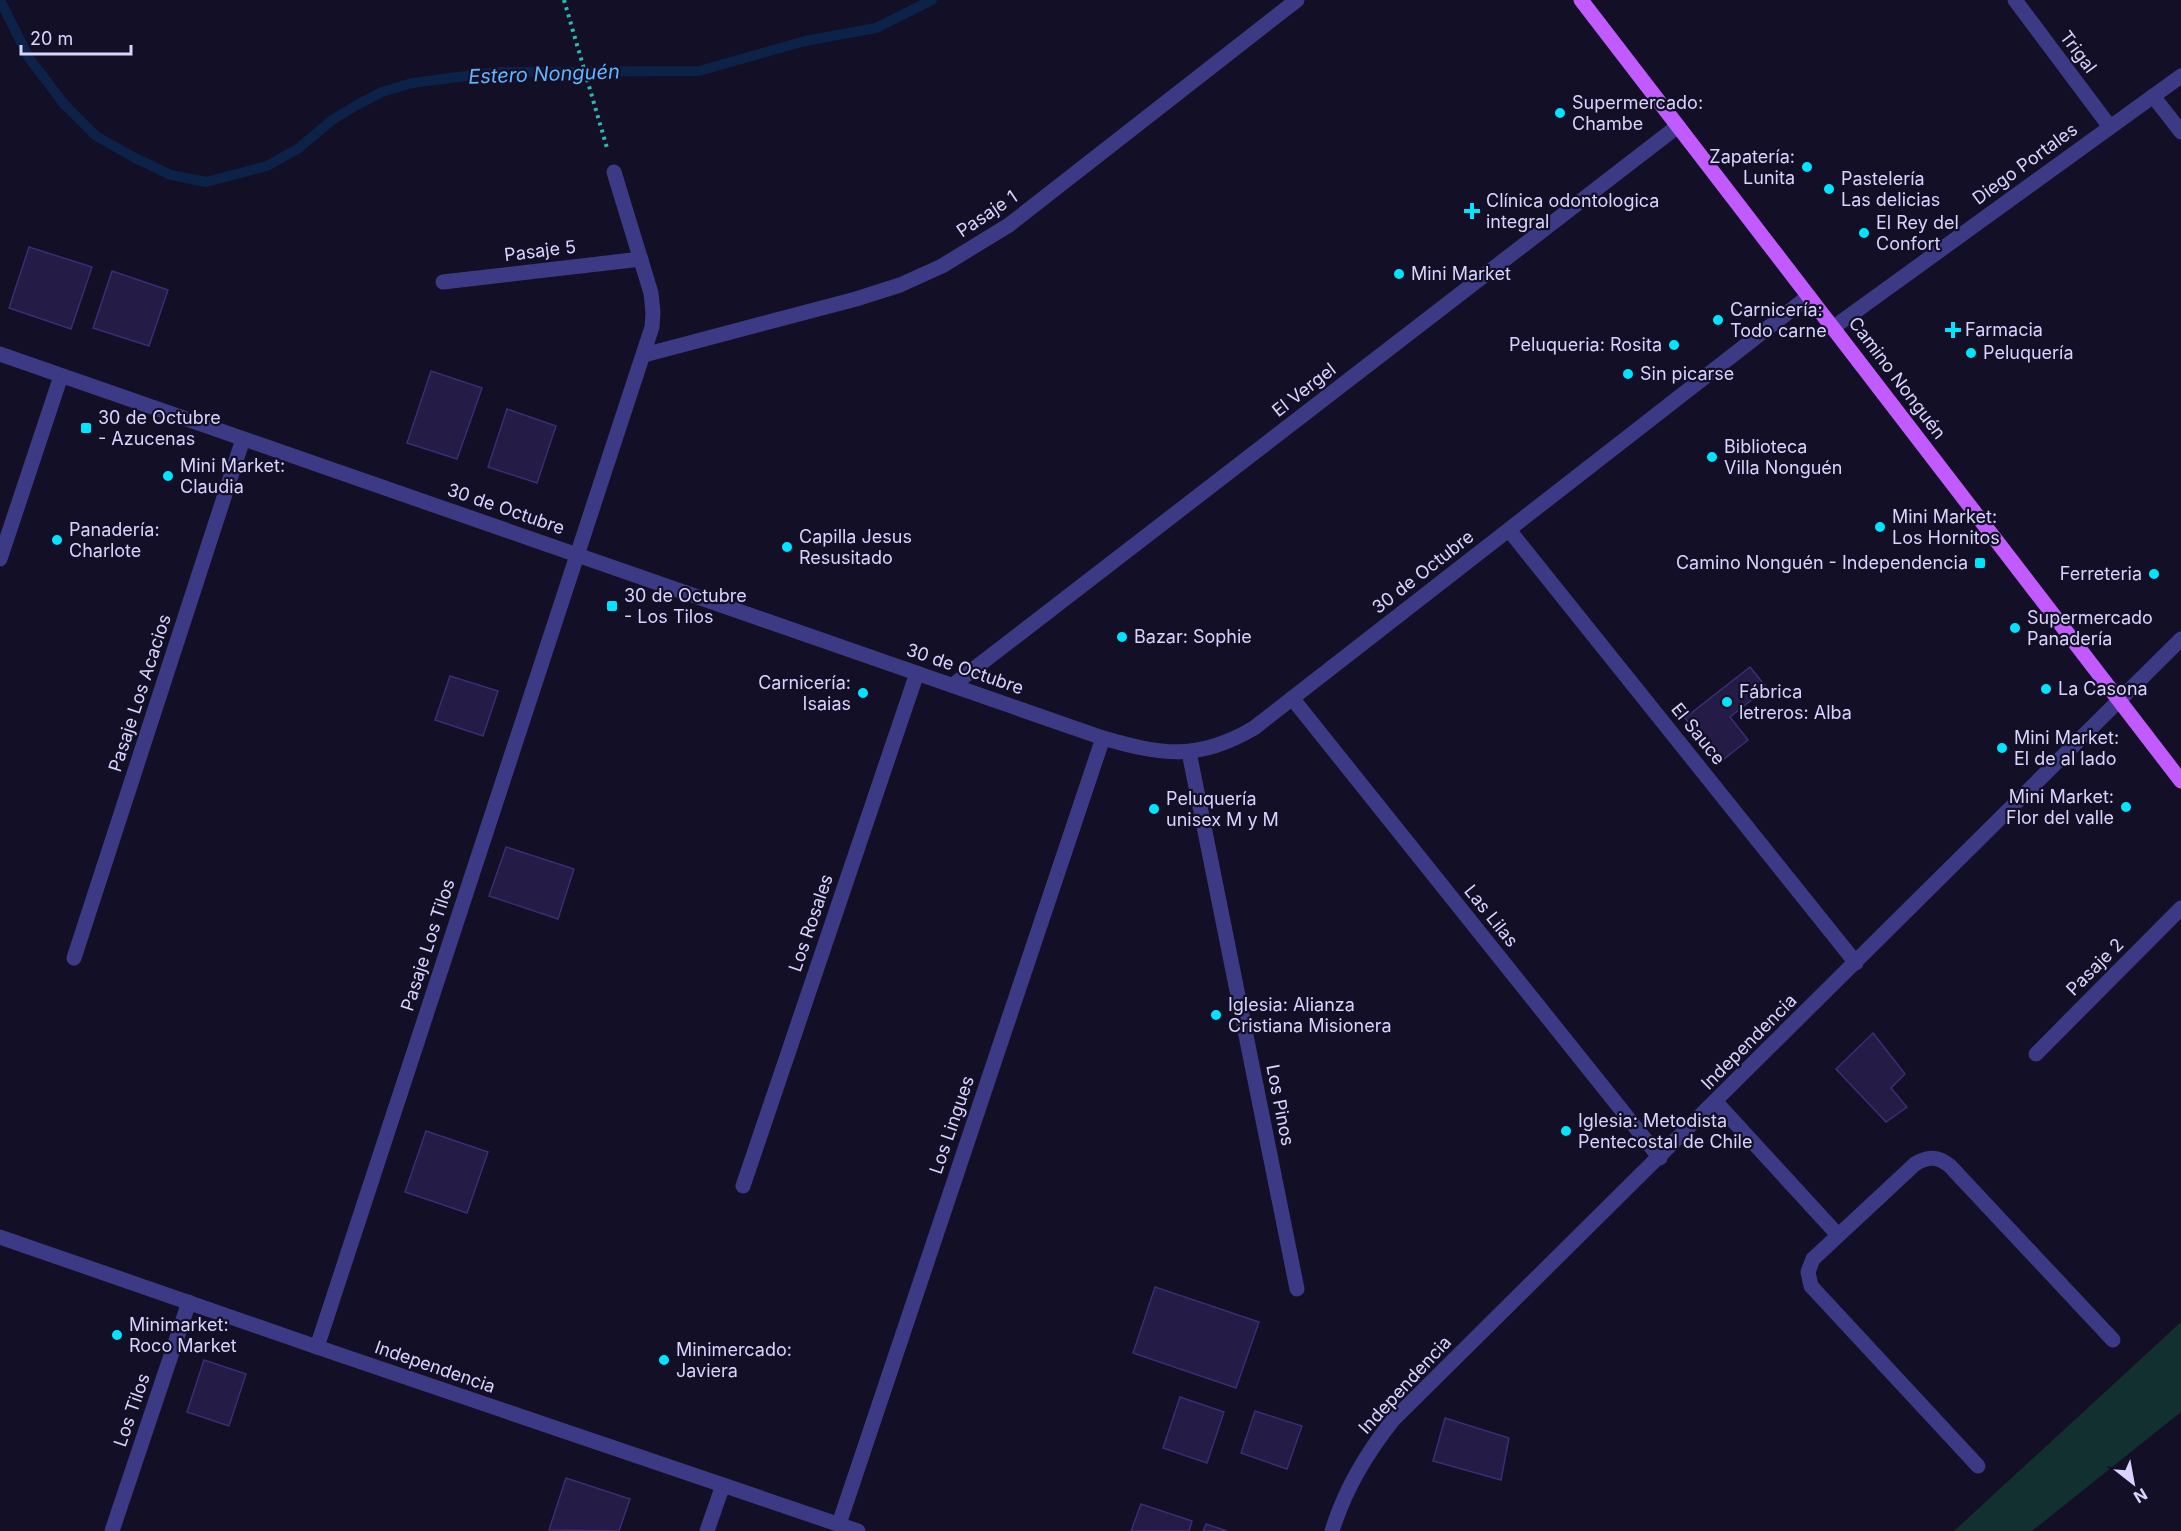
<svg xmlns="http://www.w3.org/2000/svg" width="2181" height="1531" viewBox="0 0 2181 1531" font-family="Inter,sans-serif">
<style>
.green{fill:#12302f}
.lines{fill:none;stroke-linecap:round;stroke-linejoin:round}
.stream{stroke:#0c2248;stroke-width:10}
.building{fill:#241b47;stroke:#3b2d73;stroke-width:1.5}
.path{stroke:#2fb8b0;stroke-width:4;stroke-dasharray:3 4.5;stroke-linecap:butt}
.minor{stroke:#3d3a85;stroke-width:15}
.major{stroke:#c25bff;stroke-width:15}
.poi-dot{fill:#00e5ff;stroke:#130f26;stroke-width:2}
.labels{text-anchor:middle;stroke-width:4.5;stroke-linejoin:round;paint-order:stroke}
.street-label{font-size:18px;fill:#d9d4ff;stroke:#130f26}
.poi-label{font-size:18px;fill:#d9d4ff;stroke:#130f26;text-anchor:start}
.water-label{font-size:20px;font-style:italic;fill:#62b6ff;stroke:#130f26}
</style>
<rect width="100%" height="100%" fill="#130f26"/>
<path class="green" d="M2181,1322V1412L2032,1531H1954Z"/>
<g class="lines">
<path class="stream" d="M0,0L29,58L64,104L96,136L135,158L171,175L206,182L267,166L299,148L332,120L357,105L382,92L412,83L497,72L699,71L805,41L876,28L932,0"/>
</g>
<g class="building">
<path d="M29,247L92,267L71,329L9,308Z"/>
<path d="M112,271L168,290L149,346L93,328Z"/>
<path d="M431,371L482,388L457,459L407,443Z"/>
<path d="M507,409L556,426L537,483L488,467Z"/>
<path d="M1750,667L1767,688L1730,717L1748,740L1719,763L1685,718Z"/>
<path d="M450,676L498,691L483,736L435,720Z"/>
<path d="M506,847L574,869L558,919L489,896Z"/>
<path d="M1873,1033L1905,1074L1891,1088L1907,1107L1886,1122L1836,1069Z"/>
<path d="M426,1131L488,1152L467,1213L405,1192Z"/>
<path d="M1155,1287L1259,1322L1236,1388L1133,1353Z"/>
<path d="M204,1360L246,1374L229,1426L187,1412Z"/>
<path d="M1180,1397L1224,1412L1207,1463L1163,1448Z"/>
<path d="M1255,1411L1302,1426L1287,1469L1241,1453Z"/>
<path d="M1445,1418L1509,1438L1501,1480L1433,1461Z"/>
<path d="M566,1478L630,1499L619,1531L549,1530Z"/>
<path d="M1141,1504L1192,1521L1189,1531H1131Z"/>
<path d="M1206,1524L1227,1531H1203Z"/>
</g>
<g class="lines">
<path class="path" d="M564,0L607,148"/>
<g class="minor">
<path d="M2015,0L2110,127"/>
<path d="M2153,96L2181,132"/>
<path d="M443,282L641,259"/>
<path d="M1834,327L2181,76"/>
<path d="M0,354L1103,738C1162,755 1198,761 1254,728L1809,296"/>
<path d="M644,355L856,299L900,285L942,266L1009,225L1297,0"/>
<path d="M1509,530L1856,963"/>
<path d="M0,559L61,376"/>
<path d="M953,685L1678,126"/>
<path d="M1292,698L1660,1158"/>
<path d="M1189,752L1297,1289"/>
<path d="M74,958L243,439"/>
<path d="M2036,1054L2181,908"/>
<path d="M1716,1102L1838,1235"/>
<path d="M743,1186L917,673"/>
<path d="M0,1237L317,1347L858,1531"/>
<path d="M317,1347L652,327L653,312L651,293L614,172"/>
<path d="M1978,1466L1811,1286L1808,1272L1813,1259L1915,1164C1928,1156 1938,1156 1950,1166L2113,1340"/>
<path d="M839,1524L1103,738"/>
<path d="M112,1531L189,1302"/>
<path d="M707,1531L723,1485"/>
<path d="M1332,1531C1345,1489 1365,1455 1393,1420L2181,639"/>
</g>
<path class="major" d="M1581,0L2181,781"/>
</g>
<g class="poi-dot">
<circle cx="1560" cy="113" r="6"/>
<circle cx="1807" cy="167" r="6"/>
<circle cx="1829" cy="189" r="6"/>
<path d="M1469 202h6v6h6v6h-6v6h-6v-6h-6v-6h6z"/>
<circle cx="1864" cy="233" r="6"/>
<circle cx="1399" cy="274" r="6"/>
<circle cx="1718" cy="320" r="6"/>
<path d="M1950 321h6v6h6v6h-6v6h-6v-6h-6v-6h6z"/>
<circle cx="1674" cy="345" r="6"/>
<circle cx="1971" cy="353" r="6"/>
<circle cx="1628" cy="374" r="6"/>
<rect x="80" y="422" width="12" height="12" rx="3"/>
<circle cx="1712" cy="457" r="6"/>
<circle cx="168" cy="476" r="6"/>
<circle cx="1880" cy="527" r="6"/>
<circle cx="57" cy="540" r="6"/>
<circle cx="787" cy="547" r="6"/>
<rect x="1974" y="557" width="12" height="12" rx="3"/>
<circle cx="2154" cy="574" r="6"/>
<rect x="606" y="600" width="12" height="12" rx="3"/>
<circle cx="2015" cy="628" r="6"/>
<circle cx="1122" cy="637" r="6"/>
<circle cx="2046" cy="689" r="6"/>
<circle cx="863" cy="693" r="6"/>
<circle cx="1727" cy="702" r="6"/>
<circle cx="2002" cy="748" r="6"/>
<circle cx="2126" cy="807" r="6"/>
<circle cx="1154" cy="809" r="6"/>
<circle cx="1216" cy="1015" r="6"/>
<circle cx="1566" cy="1131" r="6"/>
<circle cx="117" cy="1335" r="6"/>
<circle cx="664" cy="1360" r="6"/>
</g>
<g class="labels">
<g class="street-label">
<text transform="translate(2078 52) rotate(53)" y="6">Trigal</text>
<text transform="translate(2025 164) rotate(-36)" y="6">Diego Portales</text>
<text transform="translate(987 214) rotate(-34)" y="6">Pasaje 1</text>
<text transform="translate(540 251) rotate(-7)" y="6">Pasaje 5</text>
<text transform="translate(1897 378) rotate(53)" y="6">Camino Nonguén</text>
<text transform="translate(1304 390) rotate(-38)" y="6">El Vergel</text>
<text transform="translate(506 509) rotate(19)" y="6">30 de Octubre</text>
<text transform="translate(1423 572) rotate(-38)" y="6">30 de Octubre</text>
<text transform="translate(965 669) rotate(19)" y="6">30 de Octubre</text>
<text transform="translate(140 693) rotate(-72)" y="6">Pasaje Los Acacios</text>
<text transform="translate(1698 734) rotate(51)" y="6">El Sauce</text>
<text transform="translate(1491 916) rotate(51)" y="6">Las Lilas</text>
<text transform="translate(811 923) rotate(-71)" y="6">Los Rosales</text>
<text transform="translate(428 945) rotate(-72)" y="6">Pasaje Los Tilos</text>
<text transform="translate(2095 967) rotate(-45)" y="6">Pasaje 2</text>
<text transform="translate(1749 1042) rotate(-45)" y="6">Independencia</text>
<text transform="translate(1280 1105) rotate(79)" y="6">Los Pinos</text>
<text transform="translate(952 1125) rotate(-71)" y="6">Los Lingues</text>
<text transform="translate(435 1367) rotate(19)" y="6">Independencia</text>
<text transform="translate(1405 1385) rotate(-47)" y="6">Independencia</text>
<text transform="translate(132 1410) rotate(-71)" y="6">Los Tilos</text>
</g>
<g class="poi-label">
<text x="1572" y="109">Supermercado:<tspan x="1572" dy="21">Chambe</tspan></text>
<text x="1795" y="163" text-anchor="end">Zapatería:<tspan x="1795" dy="21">Lunita</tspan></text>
<text x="1841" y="185">Pastelería<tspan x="1841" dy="21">Las delicias</tspan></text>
<text x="1486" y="207">Clínica odontologica<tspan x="1486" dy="21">integral</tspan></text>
<text x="1876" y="229">El Rey del<tspan x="1876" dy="21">Confort</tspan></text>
<text x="1411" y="280">Mini Market</text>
<text x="1730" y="316">Carnicería:<tspan x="1730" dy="21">Todo carne</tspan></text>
<text x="1965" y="336">Farmacia</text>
<text x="1662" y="351" text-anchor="end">Peluqueria: Rosita</text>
<text x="1983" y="359">Peluquería</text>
<text x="1640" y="380">Sin picarse</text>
<text x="98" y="424">30 de Octubre<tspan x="98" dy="21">- Azucenas</tspan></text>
<text x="1724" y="453">Biblioteca<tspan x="1724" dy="21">Villa Nonguén</tspan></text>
<text x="180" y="472">Mini Market:<tspan x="180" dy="21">Claudia</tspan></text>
<text x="1892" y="523">Mini Market:<tspan x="1892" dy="21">Los Hornitos</tspan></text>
<text x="69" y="536">Panadería:<tspan x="69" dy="21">Charlote</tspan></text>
<text x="799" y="543">Capilla Jesus<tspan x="799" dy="21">Resusitado</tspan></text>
<text x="1968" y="569" text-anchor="end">Camino Nonguén - Independencia</text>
<text x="2142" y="580" text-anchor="end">Ferreteria</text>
<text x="624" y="602">30 de Octubre<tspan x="624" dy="21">- Los Tilos</tspan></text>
<text x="2027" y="624">Supermercado<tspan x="2027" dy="21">Panadería</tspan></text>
<text x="1134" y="643">Bazar: Sophie</text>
<text x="851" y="689" text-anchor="end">Carnicería:<tspan x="851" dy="21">Isaias</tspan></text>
<text x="2058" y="695">La Casona</text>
<text x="1739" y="698">Fábrica<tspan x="1739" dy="21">letreros: Alba</tspan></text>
<text x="2014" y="744">Mini Market:<tspan x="2014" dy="21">El de al lado</tspan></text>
<text x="2114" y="803" text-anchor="end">Mini Market:<tspan x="2114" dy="21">Flor del valle</tspan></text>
<text x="1166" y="805">Peluquería<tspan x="1166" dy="21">unisex M y M</tspan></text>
<text x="1228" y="1011">Iglesia: Alianza<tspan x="1228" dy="21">Cristiana Misionera</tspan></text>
<text x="1578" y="1127">Iglesia: Metodista<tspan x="1578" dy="21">Pentecostal de Chile</tspan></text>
<text x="129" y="1331">Minimarket:<tspan x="129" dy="21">Roco Market</tspan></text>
<text x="676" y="1356">Minimercado:<tspan x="676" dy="21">Javiera</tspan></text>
</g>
<g class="water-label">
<text transform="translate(544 74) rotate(-2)" y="7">Estero Nonguén</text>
</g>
</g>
<g transform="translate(2133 1483) rotate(149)" stroke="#130f26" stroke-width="4.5" paint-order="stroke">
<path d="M0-4.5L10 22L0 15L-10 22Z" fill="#d9d4ff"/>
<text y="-9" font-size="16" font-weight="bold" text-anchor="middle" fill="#d9d4ff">N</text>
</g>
<path d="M21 45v9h110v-9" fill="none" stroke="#d9d4ff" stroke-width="3"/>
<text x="30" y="45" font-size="18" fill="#d9d4ff" stroke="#130f26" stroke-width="4.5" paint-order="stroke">20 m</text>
</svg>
